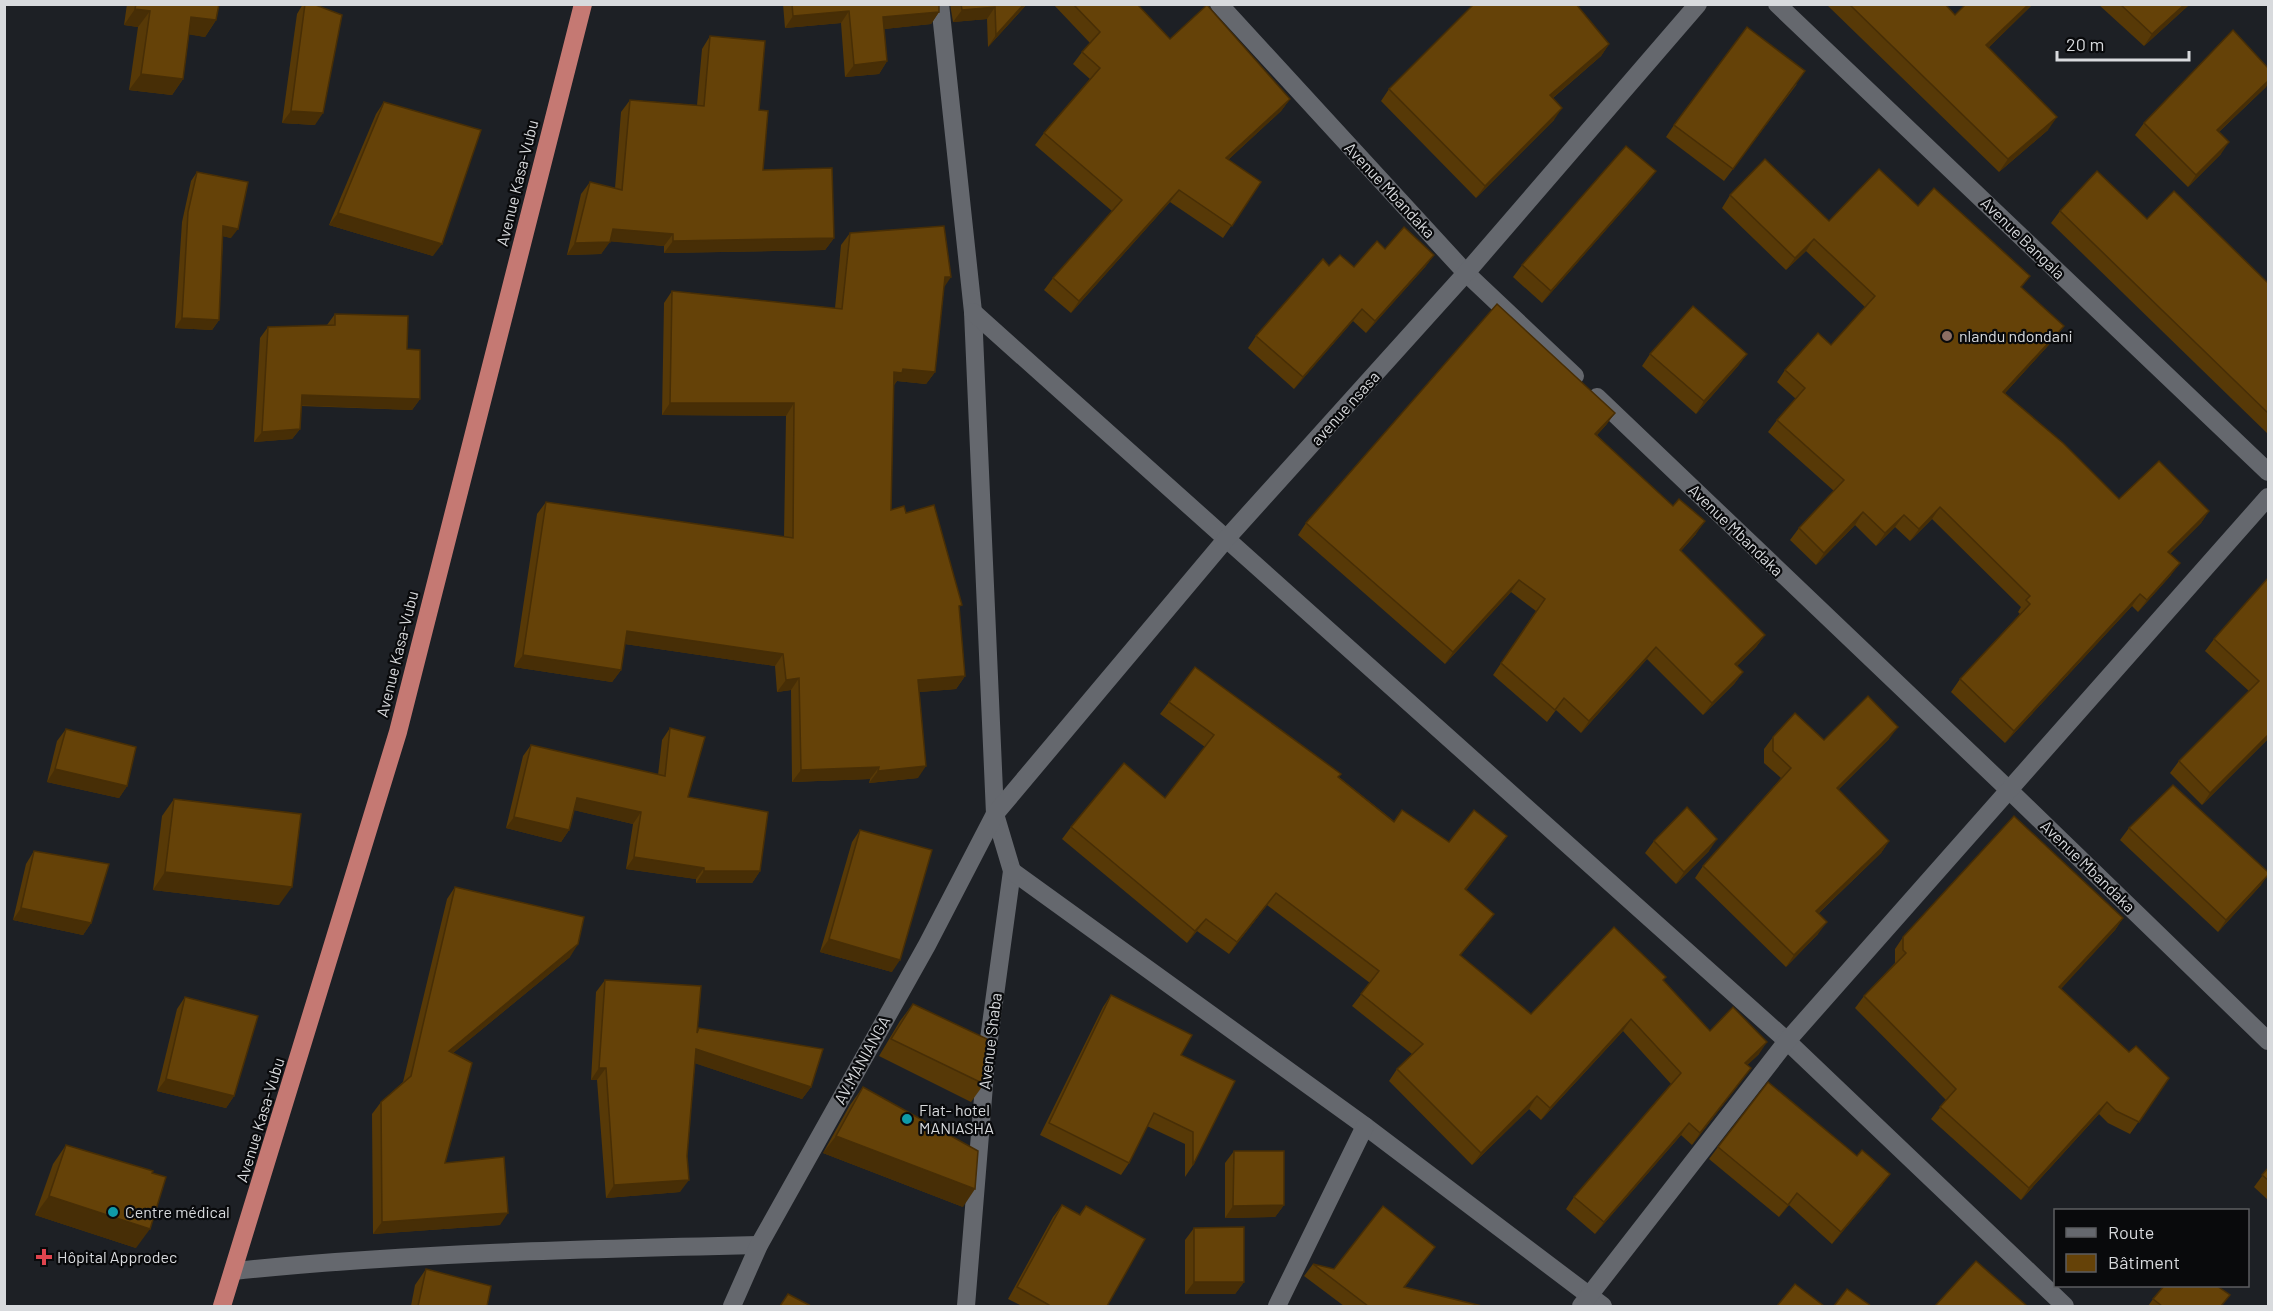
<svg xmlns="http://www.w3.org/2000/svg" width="2273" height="1311" viewBox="0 0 2273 1311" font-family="Barlow,sans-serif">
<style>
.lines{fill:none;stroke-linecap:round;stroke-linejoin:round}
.minor{stroke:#65686e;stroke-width:18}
.highway{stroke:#c57973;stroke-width:18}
.wall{fill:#573907}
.shaded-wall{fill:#472e06}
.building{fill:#654208;stroke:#472e06;stroke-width:1.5}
.education-dot{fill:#8d6e63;stroke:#090a0c;stroke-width:2}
.culture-dot{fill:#0f9aa8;stroke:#090a0c;stroke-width:2}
.health-dot{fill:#e0444e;stroke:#090a0c;stroke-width:2}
.labels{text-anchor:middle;stroke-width:4.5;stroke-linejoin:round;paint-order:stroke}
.street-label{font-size:16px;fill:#d8dadd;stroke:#090a0c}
.poi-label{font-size:16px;fill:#d8dadd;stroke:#090a0c;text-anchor:start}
</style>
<rect width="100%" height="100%" fill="#1d2025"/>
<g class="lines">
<g class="minor">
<path d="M940,4L973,312L995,814L1012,871L986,1061L966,1306"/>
<path d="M1219,4L1466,273L1575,376"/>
<path d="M1777,4L2268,472"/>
<path d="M973,312L1787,1041L2065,1306"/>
<path d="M1597,397L2009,790L2268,1041"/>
<path d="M1012,871L1365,1126L1603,1306"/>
<path d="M234,1271C408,1253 584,1249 759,1245"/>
<path d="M732,1306L759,1245L927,945L995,814L1227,538L1466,273L1698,4"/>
<path d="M1277,1306L1365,1126"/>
<path d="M1581,1306L1787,1041L2268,497"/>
</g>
<path class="highway" d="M222,1306L398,732L583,4"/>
</g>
<g class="wall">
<path d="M127,4H219L216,20L205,37L189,34L183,79L172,95L129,90L138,27L124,25Z"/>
<path d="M303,4H313L315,125L282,123L297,14Z"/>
<path d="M783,4H939V12L931,24L884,29L887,61L879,74L845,77L841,23L785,28Z"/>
<path d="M950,4H1027L988,47L987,19L953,22Z"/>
<path d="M1053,4H1137L1170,39L1290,99L1281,111L1228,160L1261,182L1223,238L1170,202L1071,313L1044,290L1053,278L1112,211L1035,145L1044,133L1090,79L1073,64L1082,52L1090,43Z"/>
<path d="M1469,4H1576L1609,44L1601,56L1553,98L1554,120L1476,198L1381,101L1389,89L1472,7Z"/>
<path d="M1826,4H1945L1955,15L1966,4H2033L1988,48L2048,130L1999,172Z"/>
<path d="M2098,4H2190L2144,46Z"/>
<path d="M710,36L759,110L763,170L834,238L825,250L664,253V246L610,241L601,254L567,255L581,194L590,182L615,188L621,112L630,100L697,105L702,49Z"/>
<path d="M1797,84L1724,181L1666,137L1674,125Z"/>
<path d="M2266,87L2219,132L2221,154L2188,187L2135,135L2144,123Z"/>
<path d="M384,102L433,256L329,225L376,114Z"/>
<path d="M197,172L231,238L223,236L219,320L212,330L175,328L182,222L191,181Z"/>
<path d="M1647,183L1542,303L1513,277L1522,265Z"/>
<path d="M1730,195L1829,221L1918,206L2022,288L2064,326L2055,338L2005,393L2119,499L2209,511L2201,523L2170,554L2171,575L2138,612L2132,606L2005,743L1951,692L1960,679L2020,614L2018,612L2021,607L1932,519L1910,541L1895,527L1876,546L1855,525L1816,565L1790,540L1799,528L1834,491L1768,432L1777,420L1796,399L1777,382L1785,370L1831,345L1865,307L1806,251L1786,270L1722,208Z"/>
<path d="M2060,211L2268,283V434L2051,223Z"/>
<path d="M850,233L944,287L935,372L926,384L897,381L894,385L891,510L906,513L959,610L965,676L956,689L919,692L918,778L869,783L870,779L792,782L791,690L777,692L775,666L625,644L621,670L612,682L514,667L537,514L546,502L784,537L786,416L662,415L664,303L672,291L835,308L841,245Z"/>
<path d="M1385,249L1434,255L1425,267L1366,333L1353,321L1294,389L1248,348L1256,336L1329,266L1354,267Z"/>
<path d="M335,314L407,349L420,399L412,410L301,406L300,429L292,439L254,442L260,338L268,327L327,325Z"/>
<path d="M1650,354H1747L1738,366L1696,414L1642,366Z"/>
<path d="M1615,413L1606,425L1597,435L1696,534L1681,551L1765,635L1756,647L1737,666L1743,672L1734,684L1703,715L1647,659L1581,733L1556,710L1547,722L1493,675L1536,611L1511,592L1445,664L1298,535L1306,523Z"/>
<path d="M2268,578V739L2202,805L2170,773L2179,761L2249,691L2205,651L2214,639Z"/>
<path d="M1169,702L1339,777L1394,821L1449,842L1507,836L1466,890L1485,926L1460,955L1531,1014L1666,977L1663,980L1710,1031L1759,1054L1747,1065L1742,1080L1692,1145L1681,1135L1595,1234L1566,1209L1574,1197L1671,1084L1623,1031L1541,1120L1529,1109L1472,1165L1389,1081L1397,1069L1412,1054L1352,1006L1370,983L1267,905L1229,954L1197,931L1187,943L1062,839L1071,827L1165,798L1205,747L1160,714Z"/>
<path d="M670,728L688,797L760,871L752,883H696V879L626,869L633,824L574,810L569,830L561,842L506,828L523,756L531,745L658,775L662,740Z"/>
<path d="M66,729L127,786L119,798L47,782L57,741Z"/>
<path d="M1773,737L1824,740L1889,739L1838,790L1889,841L1881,853L1818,914V934L1786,967L1695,878L1703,866L1781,778L1764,763V749Z"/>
<path d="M174,799L279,905L153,890L162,816Z"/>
<path d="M2129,828L2261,885L2218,932L2120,840Z"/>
<path d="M860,830L892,972L820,952L852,842Z"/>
<path d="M1654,841L1709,851L1676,884L1645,853Z"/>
<path d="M34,851L91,923L83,935L13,920L26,864Z"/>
<path d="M455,887L570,957L453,1053L445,1163L500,1225L373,1234L372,1114L381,1102L403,1082L447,899Z"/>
<path d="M2123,918L2115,930L2060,989L2129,1052L2169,1078L2130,1134L2108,1123L2099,1114L2021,1200L1931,1119L1946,1100L1855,1008L1864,996L1895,963V949L1903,937Z"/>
<path d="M605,980L698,1030L811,1087L802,1099L695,1063L687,1156L680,1192L606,1198L597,1080H591L596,992Z"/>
<path d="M1111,995L1181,1055L1235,1081L1193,1165L1185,1177V1144L1147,1126L1129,1163L1121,1175L1040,1135L1103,1007Z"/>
<path d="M185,997L234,1096L226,1108L157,1091L177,1009Z"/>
<path d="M913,1004L984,1084L971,1102L879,1056L900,1021Z"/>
<path d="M863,1087L963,1207L823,1153L850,1105Z"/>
<path d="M66,1145L136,1248L35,1215L53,1164Z"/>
<path d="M1718,1147L1857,1156L1890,1174L1881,1186L1832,1244L1789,1205L1779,1217L1709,1159Z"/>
<path d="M1234,1151L1284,1205L1275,1217L1225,1218V1163Z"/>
<path d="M2268,1168V1200L2254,1187Z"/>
<path d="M1062,1205L1079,1215L1086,1206L1107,1306H1022L1008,1299L1053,1217Z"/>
<path d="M1194,1228L1244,1282L1235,1294H1185V1240Z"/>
<path d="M1435,1247L1405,1287L1482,1306H1344L1304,1276L1313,1264L1334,1269Z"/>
<path d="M426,1269L487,1306H411L415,1285Z"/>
<path d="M2153,1299L2222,1306H2148Z"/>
</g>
<g class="shaded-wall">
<path d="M1024,4H1027L988,47L996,35Z"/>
<path d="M2029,4H2033L1977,59L1986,45Z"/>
<path d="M2185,4H2190L2144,46L2152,34Z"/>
<path d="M995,7L987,19L953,22L962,10Z"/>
<path d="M135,9L150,11L138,27L124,25Z"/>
<path d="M849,11L841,23L785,28L793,16Z"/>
<path d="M939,12L931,24L875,30L883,17Z"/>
<path d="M191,17L216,20L205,37L179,33Z"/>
<path d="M1609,44L1601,56L1542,107L1550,95Z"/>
<path d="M887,61L879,74L845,77L854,65Z"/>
<path d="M141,74L183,79L172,95L129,90Z"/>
<path d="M2268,81V84L2266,87L2208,142L2217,130Z"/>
<path d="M1290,99L1281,111L1217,170L1226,158Z"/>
<path d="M1562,108L1554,120L1476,198L1485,186Z"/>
<path d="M291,111L323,113L315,125L282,123Z"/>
<path d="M2057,117L2048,130L1999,172L2008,159Z"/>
<path d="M2229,142L2221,154L2188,187L2196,175Z"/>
<path d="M1656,171L1647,183L1542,303L1551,291Z"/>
<path d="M1179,190L1170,202L1071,313L1079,301Z"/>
<path d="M338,213L442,244L433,256L329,225Z"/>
<path d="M223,226L238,229L231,238L217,235Z"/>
<path d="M613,229L673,234L664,246L605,241Z"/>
<path d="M834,238L825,250L664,253L673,241Z"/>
<path d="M1814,239L1806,251L1786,270L1795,258Z"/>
<path d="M610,242L601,254L567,255L575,243Z"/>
<path d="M1434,255L1425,267L1366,333L1375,321Z"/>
<path d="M945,277H951L943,289Z"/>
<path d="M1362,309L1353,321L1294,389L1303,377Z"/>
<path d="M182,318L219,320L212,330L175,328Z"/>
<path d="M2064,326L2055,338L1995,404L2003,392Z"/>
<path d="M1747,354L1738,366L1696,414L1704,401Z"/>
<path d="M903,369L935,372L926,384L897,381L894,385V372Z"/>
<path d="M302,395L420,399L412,410L294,405Z"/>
<path d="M670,403H794L786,416L662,415Z"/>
<path d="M1615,413L1606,425L1587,446L1595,434Z"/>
<path d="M300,429L292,439L254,442L262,432Z"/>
<path d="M1940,507L1932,519L1910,541L1919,529Z"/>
<path d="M2209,511L2201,523L2159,564L2168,552Z"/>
<path d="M1863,512L1855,525L1816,565L1824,553Z"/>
<path d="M1904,515L1895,527L1876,546L1885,533Z"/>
<path d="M1705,521L1696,534L1671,562L1680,550Z"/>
<path d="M2180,563L2171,575L2138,612L2147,600Z"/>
<path d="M1519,580L1511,592L1445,664L1453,652Z"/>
<path d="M2140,594L2132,606L2005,743L2014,731Z"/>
<path d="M627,631L783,654L775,666L618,643Z"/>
<path d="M1765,635L1756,647L1727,676L1735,664Z"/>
<path d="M1656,647L1647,659L1581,733L1589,721Z"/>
<path d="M523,655L621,670L612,682L514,667Z"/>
<path d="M1743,672L1734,684L1703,715L1712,703Z"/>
<path d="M965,676L956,689L909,693L918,680Z"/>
<path d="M799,678L791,690L777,692L786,680Z"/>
<path d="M1898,727L1889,739L1828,800L1837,788Z"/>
<path d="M2268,735V739L2202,805L2210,793Z"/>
<path d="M926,766L918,778L869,783L878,771Z"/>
<path d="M879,767L870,779L792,782L801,770Z"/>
<path d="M55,769L127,786L119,798L47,782Z"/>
<path d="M577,798L641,812L633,824L569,809Z"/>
<path d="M514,817L569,830L561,842L506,828Z"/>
<path d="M1507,836L1499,848L1457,902L1465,889Z"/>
<path d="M1717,839L1709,851L1676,884L1684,872Z"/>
<path d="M1889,841L1881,853L1807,924L1816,911Z"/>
<path d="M634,857L704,868L696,879L626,869Z"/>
<path d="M704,871H760L752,883H696Z"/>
<path d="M165,872L292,887L279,905L153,890Z"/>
<path d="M2268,875L2261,885L2218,932L2226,920Z"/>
<path d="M1276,893L1267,905L1229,954L1237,942Z"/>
<path d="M21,908L91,923L83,935L13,920Z"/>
<path d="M1494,914L1485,926L1451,967L1460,955Z"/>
<path d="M2123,918L2115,930L2051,1000L2059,987Z"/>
<path d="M1206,919L1197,931L1187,943L1195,931Z"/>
<path d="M1827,922L1818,934L1786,967L1794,955Z"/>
<path d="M829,939L900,960L892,972L820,952Z"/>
<path d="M578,944L570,957L441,1063L449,1051Z"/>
<path d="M1631,1019L1623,1031L1541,1120L1550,1108Z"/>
<path d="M1767,1042L1759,1054L1737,1075L1745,1063Z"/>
<path d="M696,1049L811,1087L802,1099L688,1061Z"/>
<path d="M599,1068H606L597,1080H591Z"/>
<path d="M1751,1068L1742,1080L1692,1145L1700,1133Z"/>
<path d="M166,1079L234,1096L226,1108L157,1091Z"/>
<path d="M1537,1096L1529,1109L1472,1165L1481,1153Z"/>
<path d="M2107,1102L2099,1114L2021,1200L2029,1188Z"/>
<path d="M1689,1123L1681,1135L1595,1234L1604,1222Z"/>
<path d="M836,1136L975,1189L963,1207L823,1153Z"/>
<path d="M1890,1174L1881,1186L1832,1244L1841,1232Z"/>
<path d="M689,1180L680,1192L606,1198L614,1185Z"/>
<path d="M1797,1193L1789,1205L1779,1217Z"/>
<path d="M49,1196L150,1229L136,1248L35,1215Z"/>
<path d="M1284,1205L1275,1217L1225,1218L1233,1206Z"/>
<path d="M508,1213L500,1225L373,1234L382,1222Z"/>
<path d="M1194,1282H1244L1235,1294H1185Z"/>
</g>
<g class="building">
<path d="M136,4H219L216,20L191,17L183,79L141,74L150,11L135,9Z"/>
<path d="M305,4H313L342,15L323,113L291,111Z"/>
<path d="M792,4H939V12L883,17L887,61L854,65L849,11L793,16Z"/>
<path d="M961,4H1024L996,35L995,7L962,10Z"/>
<path d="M1073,4H1137L1170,39L1207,5L1290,99L1226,158L1261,182L1232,226L1179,190L1079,301L1053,278L1122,200L1044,133L1100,68L1082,52L1100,32Z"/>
<path d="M1474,4H1576L1609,44L1550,95L1562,108L1485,186L1389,89Z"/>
<path d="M1849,4H1945L1955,15L1966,4H2029L1986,45L2057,117L2008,159Z"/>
<path d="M2120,4H2185L2152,34Z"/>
<path d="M1747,27L1805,71L1733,169L1674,125Z"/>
<path d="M2233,30L2268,68V81L2217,130L2229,142L2196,175L2144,123Z"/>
<path d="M710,36L765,41L759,110L768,111L763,170L832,168L834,238L673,241V234L613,229L610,242L575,243L590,182L622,190L630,100L704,106Z"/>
<path d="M384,102L481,130L442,244L338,213Z"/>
<path d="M1626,146L1656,171L1551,291L1522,265Z"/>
<path d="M1765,159L1829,221L1879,169L1918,206L1934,188L2030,276L2021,287L2064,326L2003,392L2063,443L2119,499L2159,461L2209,511L2168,552L2180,563L2147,600L2140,594L2014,731L1960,679L2030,604L2026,600L2030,596L1940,507L1919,529L1904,515L1885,533L1863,512L1824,553L1799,528L1844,480L1777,420L1805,388L1785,370L1818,333L1831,345L1875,296L1814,239L1795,258L1730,195Z"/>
<path d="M2097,171L2147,219L2174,191L2268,283V413L2060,211Z"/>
<path d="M197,172L248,182L238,229L223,226L219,320L182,318L188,212Z"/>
<path d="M944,226L951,277H945L935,372L903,369L902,373L894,372L891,510L904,506L906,513L934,505L962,605L959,606L965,676L918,680L926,766L878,771L879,767L801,770L799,678L786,680L783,654L627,631L621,670L523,655L546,502L793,538L794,403H670L672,291L842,309L850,233Z"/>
<path d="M1404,227L1434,255L1375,321L1362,309L1303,377L1256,336L1323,259L1329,266L1340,255L1354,267L1377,241L1385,249Z"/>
<path d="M1497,304L1615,413L1595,434L1673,506L1679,499L1705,521L1680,550L1765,635L1735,664L1743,672L1712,703L1656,647L1589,721L1564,698L1555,710L1501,663L1545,599L1519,580L1453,652L1306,523Z"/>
<path d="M1693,306L1747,354L1704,401L1650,354Z"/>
<path d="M335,314L408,316L407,349L420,350V399L302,395L300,429L262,432L268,327L335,325Z"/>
<path d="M2268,578V735L2210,793L2179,761L2259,681L2214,639Z"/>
<path d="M1195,667L1341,774L1338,777L1394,822L1402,810L1449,842L1474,810L1507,836L1465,889L1494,914L1460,955L1531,1014L1614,927L1666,977L1663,980L1710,1031L1733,1007L1767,1042L1745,1063L1751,1068L1700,1133L1689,1123L1604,1222L1574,1197L1681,1073L1631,1019L1550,1108L1537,1096L1481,1153L1397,1069L1423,1044L1361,994L1379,971L1276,893L1237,942L1206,919L1195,931L1071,827L1124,763L1165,798L1214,735L1169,702Z"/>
<path d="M1868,696L1898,727L1837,788L1889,841L1816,911L1827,922L1794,955L1703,866L1791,768L1773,751V737L1795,713L1824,740Z"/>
<path d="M670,728L705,737L688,797L768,812L760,871H704V868L634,857L641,812L577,798L569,830L514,817L531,745L665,776Z"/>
<path d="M66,729L136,747L127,786L55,769Z"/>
<path d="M2173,785L2268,872V875L2226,920L2129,828Z"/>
<path d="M174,799L301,814L292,887L165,872Z"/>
<path d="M1687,807L1717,839L1684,872L1654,841Z"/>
<path d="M2014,816L2123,918L2059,987L2129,1052L2136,1046L2169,1078L2139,1122L2116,1111L2107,1102L2029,1188L1940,1107L1956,1089L1864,996L1906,953L1903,950V937Z"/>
<path d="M860,830L932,850L900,960L829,939Z"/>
<path d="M34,851L109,864L91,923L21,908Z"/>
<path d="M455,887L584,917L578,944L449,1051L472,1063L445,1163L504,1157L508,1213L382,1222L381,1102L411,1076Z"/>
<path d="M605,980L701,986L697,1033L699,1028L823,1049L811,1087L696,1049L687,1156L689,1180L614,1185L606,1068H599Z"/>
<path d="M1111,995L1192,1035L1181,1055L1235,1081L1193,1165V1132L1154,1113L1129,1163L1049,1123Z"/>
<path d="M185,997L258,1016L234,1096L166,1079Z"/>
<path d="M913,1004L987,1039L984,1084L891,1039Z"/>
<path d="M1768,1082L1857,1156L1862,1150L1890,1174L1841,1232L1797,1193L1788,1205L1718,1147Z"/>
<path d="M863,1087L978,1151L975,1189L836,1136Z"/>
<path d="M66,1145L153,1171L152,1173L166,1177L150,1229L49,1196Z"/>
<path d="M1234,1151H1284V1205L1233,1206Z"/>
<path d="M2268,1168V1180L2262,1175Z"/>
<path d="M1062,1205L1080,1215L1086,1206L1145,1239L1107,1306H1049V1305L1017,1287Z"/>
<path d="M1383,1206L1435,1247L1404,1287L1482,1306H1368L1313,1264L1334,1269Z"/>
<path d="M1244,1227V1282H1194V1228Z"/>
<path d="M1976,1261L2027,1306H1935Z"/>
<path d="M426,1269L491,1286L487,1306H418Z"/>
<path d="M1795,1284L1824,1306H1777Z"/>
<path d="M2164,1286H2217L2230,1295L2221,1306H2162L2153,1299Z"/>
<path d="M1847,1289L1871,1306H1834Z"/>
<path d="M788,1294L811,1306H780Z"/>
</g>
<circle class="education-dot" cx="1947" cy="336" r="6"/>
<g class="culture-dot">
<circle cx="907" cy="1119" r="6"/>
<circle cx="113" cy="1212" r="6"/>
</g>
<path class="health-dot" d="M41 1248h6v6h6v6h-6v6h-6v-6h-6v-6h6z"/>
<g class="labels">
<g class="street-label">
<text transform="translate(517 183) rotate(-76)" y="6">Avenue Kasa-Vubu</text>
<text transform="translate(1390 190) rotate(47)" y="6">Avenue Mbandaka</text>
<text transform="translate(2023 238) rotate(44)" y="6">Avenue Bangala</text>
<text transform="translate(1345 408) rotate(-48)" y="6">avenue nsasa</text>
<text transform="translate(1736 530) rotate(44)" y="6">Avenue Mbandaka</text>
<text transform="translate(397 654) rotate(-76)" y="6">Avenue Kasa-Vubu</text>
<text transform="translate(2088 866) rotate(44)" y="6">Avenue Mbandaka</text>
<text transform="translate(990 1041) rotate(-83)" y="6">Avenue Shaba</text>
<text transform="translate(862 1060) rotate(-61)" y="6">AV.MANIANGA</text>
<text transform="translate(260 1120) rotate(-73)" y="6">Avenue Kasa-Vubu</text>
</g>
<g class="poi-label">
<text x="1959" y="342">nlandu ndondani</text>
<text x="919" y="1116">Flat- hotel<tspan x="919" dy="18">MANIASHA</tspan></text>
<text x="125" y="1218">Centre médical</text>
<text x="57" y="1263">Hôpital Approdec</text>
</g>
</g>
<rect width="2273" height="1311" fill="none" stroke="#d8dadd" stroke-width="12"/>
<rect x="2054" y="1209" width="195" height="78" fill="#090a0c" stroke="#5c5d60" stroke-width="1.5"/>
<rect x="2066" y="1228" width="30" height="9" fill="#65686e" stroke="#5c5d60" stroke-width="1.5"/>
<text x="2108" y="1239" font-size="18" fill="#d8dadd">Route</text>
<rect x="2066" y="1254" width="30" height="18" fill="#654208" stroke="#5c5d60" stroke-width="1.5"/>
<text x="2108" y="1269" font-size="18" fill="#d8dadd">Bâtiment</text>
<path d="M2057 51v9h132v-9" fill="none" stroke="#d8dadd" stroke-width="3"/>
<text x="2066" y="51" font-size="18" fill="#d8dadd" stroke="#090a0c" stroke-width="4.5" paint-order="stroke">20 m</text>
</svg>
